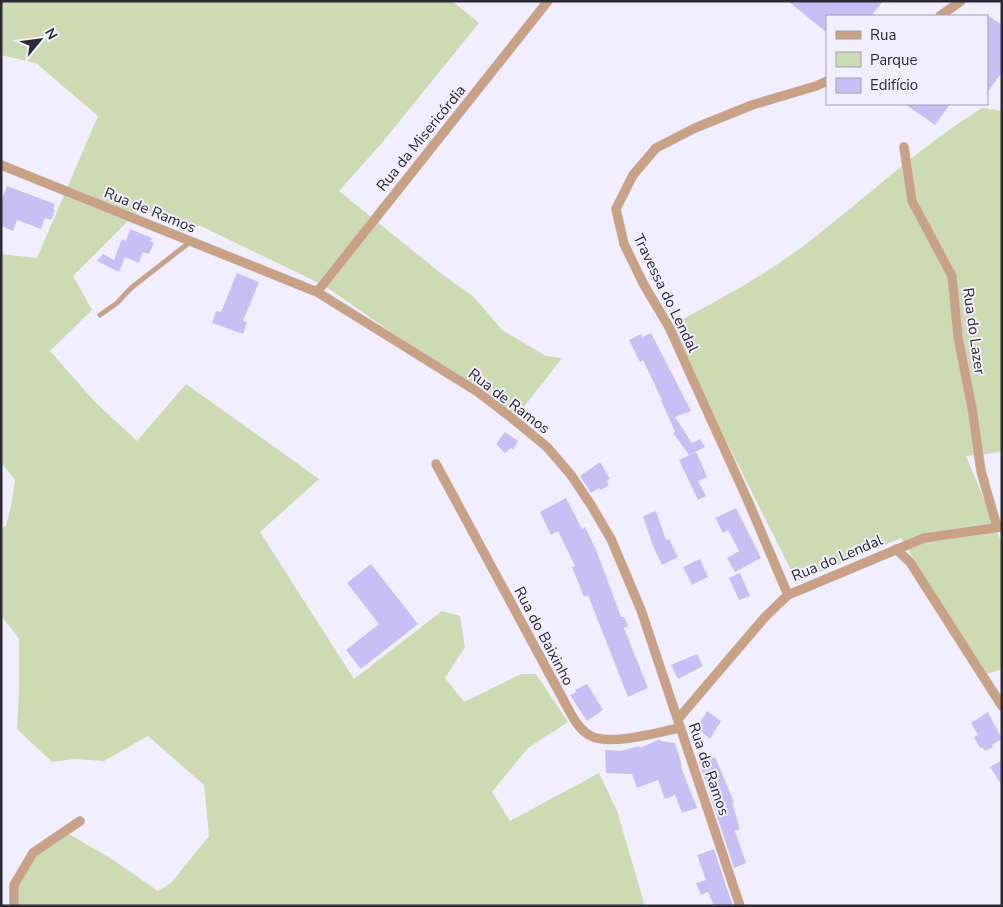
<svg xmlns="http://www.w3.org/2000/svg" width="1003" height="907" viewBox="0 0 1003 907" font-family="'Nunito Sans',sans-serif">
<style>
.green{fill:#ccdbb1}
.building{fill:#c8c0f5}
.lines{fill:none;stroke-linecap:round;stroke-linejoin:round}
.lane-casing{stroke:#ceccda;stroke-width:5.5}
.street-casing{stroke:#ceccda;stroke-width:10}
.lane{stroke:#c9a286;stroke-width:4.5}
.street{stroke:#c9a286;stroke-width:9}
.labels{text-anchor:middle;stroke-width:4;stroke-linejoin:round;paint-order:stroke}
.street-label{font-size:15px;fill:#2c2a34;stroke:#f1efff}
</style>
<rect width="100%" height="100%" fill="#f1efff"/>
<g class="green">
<path d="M1,1H452L479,23L381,144L339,191L443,275L473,296L502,330L546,356L562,358L516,417L485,390L417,350L325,286L203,227L139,210L73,276L92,310L50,351L95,402L137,441L186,384L319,479L260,532L354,679L442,611L460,616L465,647L445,678L464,702L521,674H536L568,722L528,748L492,792L510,821L599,773L617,811L645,906H9L13,889L21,870L62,830L110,858L158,891L171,883L209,836L204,785L148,736L104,761L75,759L52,762L17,729L19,692V639L1,615V528L6,526L11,506L15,480L1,462V254L37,258L98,116L36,63L1,55Z"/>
<path d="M982,108L1002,111V452L966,456L1002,543V669L984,675L901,538L797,582L669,327C717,300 767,275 811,240C868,196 921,146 982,108Z"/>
</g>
<g class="building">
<path d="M788,1H883L871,16H827V33Z"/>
<path d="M987,15L1002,25V72L987,93Z"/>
<path d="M905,104H950L935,125Z"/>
<path d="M7,186L55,204L53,209L55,210L51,220L45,218L41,229L17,220L13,231L1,226V202Z"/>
<path d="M130,229L152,238L150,241L154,243L149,254L143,252L139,263L125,257L119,272L97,261L103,254L114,260L122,239L126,241Z"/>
<path d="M237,273L259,282L243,321L247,322L243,334L212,323L216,311L221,312Z"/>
<path d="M651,333L691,411L675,417L692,443L700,439L705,447L689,455L673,433L675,432L661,400H662L643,360L640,362L629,340L641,334L642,337Z"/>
<path d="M505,432L518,441L513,450L511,448L505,453L496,444Z"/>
<path d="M696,452L707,477L698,481L706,496L698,500L679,460Z"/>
<path d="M600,462L610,479L606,481L609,485L601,490L599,488L591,493L580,476Z"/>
<path d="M566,498L582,529L585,527L597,552L621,617H624L628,626L624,628L648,688L628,697L588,595L584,597L572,567L575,566L558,531L551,535L540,512Z"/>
<path d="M736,508L761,558L735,572L727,558L739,551L728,530L723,533L715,518Z"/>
<path d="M656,511L666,540L669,539L678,557L662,565L653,546L643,516Z"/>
<path d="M700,559L708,577L692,585L683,567Z"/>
<path d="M371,564L418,624L361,669L346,650L379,624L347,583Z"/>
<path d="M740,573L750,596L739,600L729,578Z"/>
<path d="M697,654L703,666L678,679L671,665Z"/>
<path d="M587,684L603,710L587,721L570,695L576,692L575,690Z"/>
<path d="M707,711L721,721L710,739L697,728Z"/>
<path d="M988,712L1002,739L992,745L993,747L985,751L982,747L980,748L974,737L978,735L971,723Z"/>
<path d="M660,739V741L675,743L682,766L681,767L697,808L682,813L675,795L665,799L658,780L637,788L632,774L606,773L605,750L621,751L639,746L640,748Z"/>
<path d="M715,757L734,802H732L740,829L735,831L746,863L734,868L699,762Z"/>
<path d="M1002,760V786L990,767Z"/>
<path d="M714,849L726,886L733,906H714L708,892L701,895L696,883L706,880L697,855Z"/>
</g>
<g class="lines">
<defs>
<path id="lane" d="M100,315L117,303L131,288L190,242"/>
<g id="street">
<path d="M940,16L961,1"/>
<path d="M904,147L912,201L952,276L958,337L972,408L981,471L997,527"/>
<path d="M1,165L317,292L478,392L513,419L547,447L571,475L591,505L611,539L641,610L740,906"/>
<path d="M317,292L548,1"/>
<path d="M436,464L564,701C570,712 577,728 589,735C608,747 657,732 680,728"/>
<path d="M896,549L910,562L1002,706"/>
<path d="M788,595L748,501L669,327L644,285L624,244L616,209L633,175L656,148L695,128L752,105L816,86L827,81"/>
<path d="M678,719L765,617L788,595L924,538L1001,527"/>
<path d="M14,906V885L33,853L80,821"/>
</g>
</defs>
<use href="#lane" class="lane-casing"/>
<use href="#street" class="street-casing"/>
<use href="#lane" class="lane"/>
<use href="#street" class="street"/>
</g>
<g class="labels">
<g class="street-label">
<text transform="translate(421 138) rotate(-51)" y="5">Rua da Misericórdia</text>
<text transform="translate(150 210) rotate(22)" y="5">Rua de Ramos</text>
<text transform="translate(666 293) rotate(64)" y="5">Travessa do Lendal</text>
<text transform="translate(974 331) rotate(82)" y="5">Rua do Lazer</text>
<text transform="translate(509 401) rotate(37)" y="5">Rua de Ramos</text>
<text transform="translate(837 558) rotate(-23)" y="5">Rua do Lendal</text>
<text transform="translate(544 636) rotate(62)" y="5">Rua do Baixinho</text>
<text transform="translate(709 769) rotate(71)" y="5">Rua de Ramos</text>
</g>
</g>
<rect width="1003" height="907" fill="none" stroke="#2c2a34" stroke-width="5"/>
<rect x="826" y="15" width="162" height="90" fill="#f1efff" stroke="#a2a0ae"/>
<rect x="836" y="31" width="25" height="8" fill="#c9a286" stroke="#a2a0ae"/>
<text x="870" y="40" font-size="15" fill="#2c2a34">Rua</text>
<rect x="836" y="52" width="25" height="15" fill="#ccdbb1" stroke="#a2a0ae"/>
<text x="870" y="65" font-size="15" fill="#2c2a34">Parque</text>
<rect x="836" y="78" width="25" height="15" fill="#c8c0f5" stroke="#a2a0ae"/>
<text x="870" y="90" font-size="15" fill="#2c2a34">Edifício</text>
<g transform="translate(40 40) rotate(61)" stroke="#f1efff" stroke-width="4" paint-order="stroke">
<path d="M0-4L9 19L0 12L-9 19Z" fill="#2c2a34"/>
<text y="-8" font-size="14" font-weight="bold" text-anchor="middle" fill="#2c2a34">N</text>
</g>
</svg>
